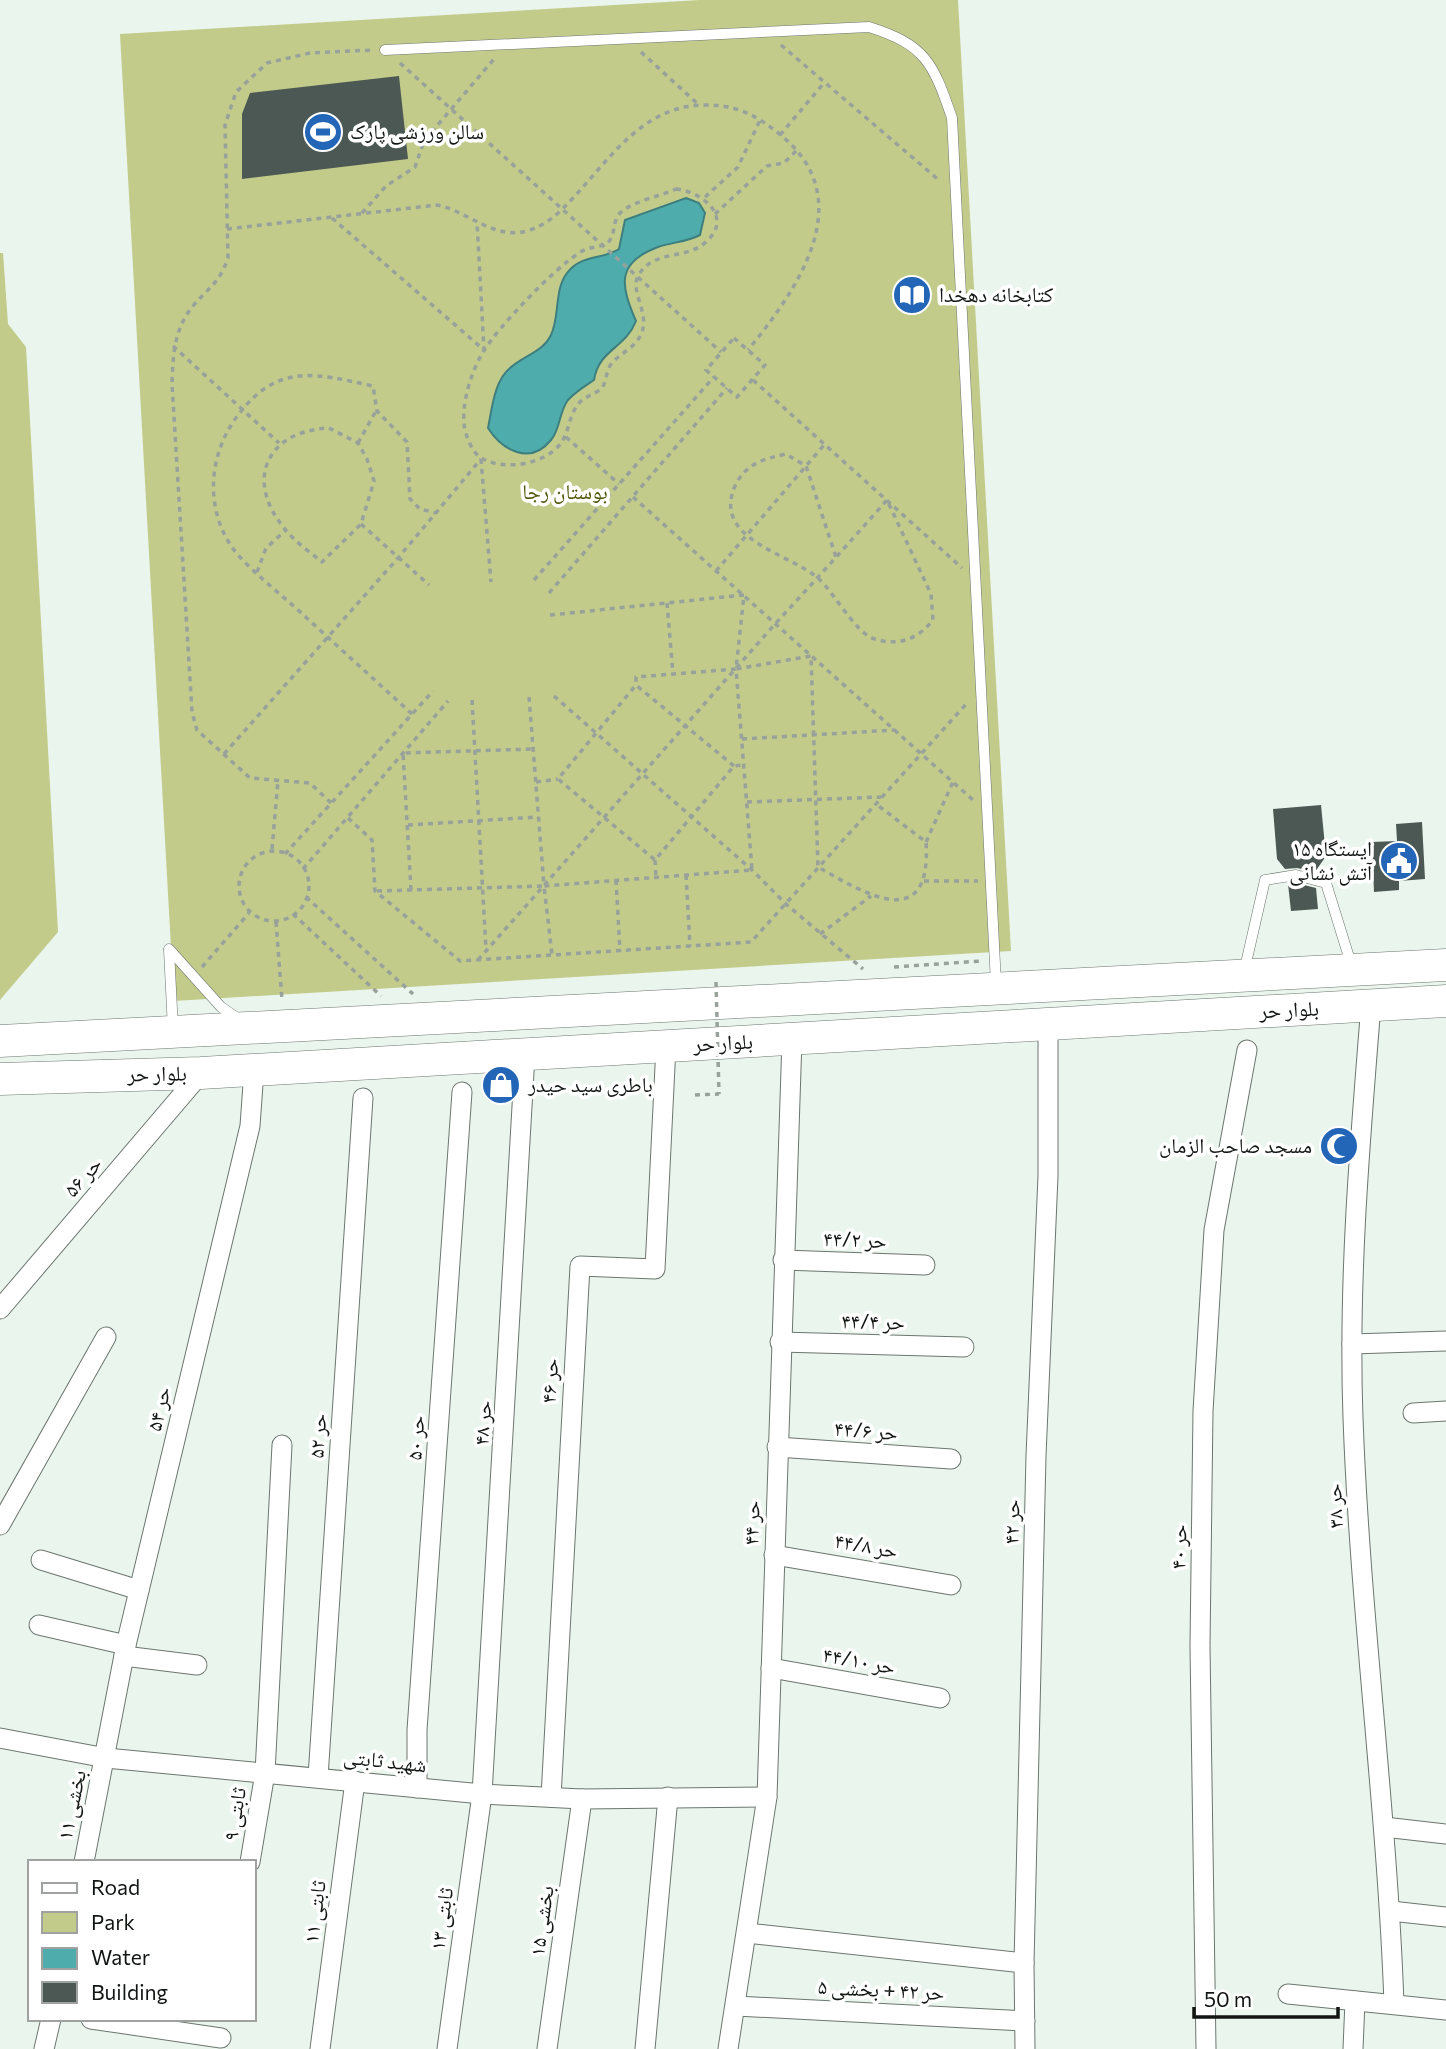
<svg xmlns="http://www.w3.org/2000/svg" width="1446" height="2049" viewBox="0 0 1446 2049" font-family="Commissioner,'Noto Naskh Arabic',sans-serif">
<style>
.green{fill:#c2cb8a}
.water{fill:#4facac;stroke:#3d7f7e;stroke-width:2}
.building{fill:#4c5854}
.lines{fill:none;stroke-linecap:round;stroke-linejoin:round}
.lane-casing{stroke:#6c766f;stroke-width:11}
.street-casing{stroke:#6c766f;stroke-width:21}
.primary-casing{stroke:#6c766f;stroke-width:33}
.path{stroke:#99a19b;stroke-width:3.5;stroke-dasharray:5 5;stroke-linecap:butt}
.lane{stroke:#fff;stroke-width:10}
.street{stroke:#fff;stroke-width:19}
.primary{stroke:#fff;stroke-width:32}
.path-bridge{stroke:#99a19b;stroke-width:3.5;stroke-dasharray:5 5;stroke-linecap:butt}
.labels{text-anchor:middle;stroke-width:7;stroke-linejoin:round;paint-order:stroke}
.poi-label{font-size:21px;fill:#121613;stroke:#fff;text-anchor:start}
.park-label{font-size:21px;fill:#505606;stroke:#fff}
.street-label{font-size:21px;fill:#121613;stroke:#fff}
</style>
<rect width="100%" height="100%" fill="#eaf5ed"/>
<g class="green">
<path d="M700,0H958L1011,951L174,1001L120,34Z"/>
<path d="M0,253H3L8,324L26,347L58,932L0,1000Z"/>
</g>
<path class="water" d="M686,198L699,203L705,213L700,235C687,242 673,242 658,247C615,263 621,286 636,321C625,349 599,349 594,380C585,386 575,392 568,400C559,412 560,430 551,440C530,466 502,450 488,428C492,409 494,381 510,368C524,355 542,353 551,335C560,316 554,290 567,273C581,254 602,260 619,249L625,220Z"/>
<g class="building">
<path d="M399,76L408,159L242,179V114L250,93Z"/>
<path d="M1321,805L1326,856L1315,872L1297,868L1285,869L1277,859L1273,809Z"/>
<path d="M1422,822L1425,879L1399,881V890L1374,892L1372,842L1397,841L1396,824Z"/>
<path d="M1296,883L1316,888L1318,909L1291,911L1288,884Z"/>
</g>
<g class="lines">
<defs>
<g id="lane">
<path d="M385,50L869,27C926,45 933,63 952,118L996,984"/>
<path d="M169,949L221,1007L240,1020"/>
<path d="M169,950L173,1029"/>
<path d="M1244,972L1265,880L1296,875L1326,883L1352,967"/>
</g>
<g id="street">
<path d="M1371,1005C1360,1142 1348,1280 1353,1418C1360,1614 1387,1808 1394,2004"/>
<path d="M783,1260L925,1265"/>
<path d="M0,1309L201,1073"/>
<path d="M780,1342L964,1347"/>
<path d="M1352,1344L1446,1341"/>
<path d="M1413,1413L1446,1411"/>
<path d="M777,1447L951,1459"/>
<path d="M0,1525L106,1337"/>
<path d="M774,1555L951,1585"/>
<path d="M41,1560L139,1590"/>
<path d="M39,1625L126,1645"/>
<path d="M124,1656L197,1665"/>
<path d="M771,1668L940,1698"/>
<path d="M0,1738L106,1758L482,1794L582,1799L767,1797"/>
<path d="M318,1777L363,1098"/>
<path d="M417,1788V1730L462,1092"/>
<path d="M551,1797C562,1620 569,1443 580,1266L655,1269L666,1046"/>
<path d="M1384,1827L1446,1834"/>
<path d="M84,1862L126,1645L250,1126L254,1070"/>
<path d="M250,1862L265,1773L282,1445"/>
<path d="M1391,1911L1446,1917"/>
<path d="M747,1933L1024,1963"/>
<path d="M1288,1994L1446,2010"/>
<path d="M736,2006L1025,2021"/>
<path d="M91,2019L221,2038"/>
<path d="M44,2049L51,2019"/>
<path d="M320,2049L355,1781"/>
<path d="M447,2049L482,1794L525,1055"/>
<path d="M547,2049L582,1799"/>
<path d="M645,2049L668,1797"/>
<path d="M728,2049L767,1797L792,1039"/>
<path d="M1025,2049L1024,1963L1036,1456L1048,1176V1024"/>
<path d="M1206,2049L1200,1646L1203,1411L1214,1230L1247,1050"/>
<path d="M1353,2049L1355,2001"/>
</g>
<g id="primary">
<path d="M0,1041L1446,965"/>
<path d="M0,1079L201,1073L1446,1001"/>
</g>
</defs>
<use href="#lane" class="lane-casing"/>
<use href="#street" class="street-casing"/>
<use href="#primary" class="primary-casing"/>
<g class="path">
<path d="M781,45L940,181"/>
<path d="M641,52L699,105"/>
<path d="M400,63L721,352"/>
<path d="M780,135L824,83"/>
<path d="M676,189C703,192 733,217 707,241C687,261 654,248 638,276C630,291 649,312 642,332C636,348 623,351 613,362C605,369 607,385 600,390C592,395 584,397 578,404C569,416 569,432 561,443C546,464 506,471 483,459C472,454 465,435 464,423C462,401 472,370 483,352C499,326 554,269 579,253C589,246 599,248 608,243C615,234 613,226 617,217C624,203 661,196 676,189Z"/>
<path d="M705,197L738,167L761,118"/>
<path d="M362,213L386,186L415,167L424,141L494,59"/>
<path d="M715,214L767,166L784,163L796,151"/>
<path d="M332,218L484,350L477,222"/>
<path d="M227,229L437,205C468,211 493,240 527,231C547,225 559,213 573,198C612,156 645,104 707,105C739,105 759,117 783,137C860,202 796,291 748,350"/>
<path d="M734,338L765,365L737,397L706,370Z"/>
<path d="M173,346L279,443"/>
<path d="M753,380L962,568"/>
<path d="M329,428L358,443L367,459L374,481L361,524L322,562C310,552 295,542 285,529C244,481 266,431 329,428Z"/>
<path d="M566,437L619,484"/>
<path d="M358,443L376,411"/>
<path d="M481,459L491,582"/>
<path d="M633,497L973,800"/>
<path d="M361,524L429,585"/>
<path d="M716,571L824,445"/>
<path d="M257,572L266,548L286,530"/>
<path d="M534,580L714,377"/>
<path d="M549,593L727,388"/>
<path d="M667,603L673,674"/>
<path d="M550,615L744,595L736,669L811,656L818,867C865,894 932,935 926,842L876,804"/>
<path d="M554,696L752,870L787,905L863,969"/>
<path d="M529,697L544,886L752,870L736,669L636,677V685"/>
<path d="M472,700L486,949"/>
<path d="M412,714C378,683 344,652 310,621C287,599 260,579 239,556C203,515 207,454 239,414C278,362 318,374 373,386L377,411L407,442L410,499L420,509L436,513"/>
<path d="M742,739L895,730"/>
<path d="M224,754L398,558L481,459"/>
<path d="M734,766L636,685L558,779L655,860L734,766L744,765"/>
<path d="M536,782L558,779"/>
<path d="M747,802L881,797"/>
<path d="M331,803L310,783L250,778L197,730L192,712L172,384C173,355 174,329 193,306C209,287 219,284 228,258L225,125L236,92L267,63L310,53L373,50"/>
<path d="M348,818L372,840L375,891L460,961L751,942L968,702"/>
<path d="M408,825L538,817"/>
<path d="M926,842L953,782"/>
<path d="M272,849L278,781"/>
<circle cx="274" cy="886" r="35"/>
<path d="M285,854L433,691"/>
<path d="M655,860L656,877"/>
<path d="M303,869L448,701"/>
<path d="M686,875L690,946"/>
<path d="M616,880L620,951"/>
<path d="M924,881H978"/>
<path d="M411,890L403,753L533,749"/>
<path d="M377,891L544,886L552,955"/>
<path d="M306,897L413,994"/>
<path d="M293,914L381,996"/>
<path d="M276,922L282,1000"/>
<path d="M820,934L871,896"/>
<path d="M478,960L775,624C813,583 850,542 887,500L931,594L933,620C917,640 897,647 872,638C856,632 833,592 819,579C792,554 711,540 735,486C746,463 764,459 786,454L806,466L836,557"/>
<path d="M202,967L249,913"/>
<path d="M894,967L981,961"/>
<path d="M695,1095L719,1094"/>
</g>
<use href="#lane" class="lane"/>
<use href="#street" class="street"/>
<use href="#primary" class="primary"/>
<path class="path-bridge" d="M716,982L719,1094"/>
</g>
<defs>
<symbol id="stadium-disc" viewBox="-11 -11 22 22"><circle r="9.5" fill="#2365b6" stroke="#fff"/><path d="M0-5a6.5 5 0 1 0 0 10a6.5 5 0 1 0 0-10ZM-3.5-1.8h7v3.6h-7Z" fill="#fff"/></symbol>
<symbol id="library-disc" viewBox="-11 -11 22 22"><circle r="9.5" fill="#2365b6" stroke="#fff"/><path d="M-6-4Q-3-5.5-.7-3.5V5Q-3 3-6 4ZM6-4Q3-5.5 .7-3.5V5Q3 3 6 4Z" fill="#fff"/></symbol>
<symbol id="civic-disc" viewBox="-11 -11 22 22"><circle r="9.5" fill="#2365b6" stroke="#fff"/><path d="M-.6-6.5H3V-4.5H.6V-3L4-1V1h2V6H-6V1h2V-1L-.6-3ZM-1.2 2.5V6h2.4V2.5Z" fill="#fff"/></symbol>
<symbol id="shop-disc" viewBox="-11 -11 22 22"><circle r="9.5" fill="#2365b6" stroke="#fff"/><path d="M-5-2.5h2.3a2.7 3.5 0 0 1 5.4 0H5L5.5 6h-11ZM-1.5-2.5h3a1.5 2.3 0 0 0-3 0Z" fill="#fff"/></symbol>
<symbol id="mosque-disc" viewBox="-11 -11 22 22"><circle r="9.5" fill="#2365b6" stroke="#fff"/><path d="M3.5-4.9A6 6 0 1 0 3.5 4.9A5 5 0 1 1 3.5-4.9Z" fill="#fff"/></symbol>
</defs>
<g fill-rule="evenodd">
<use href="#stadium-disc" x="301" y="110" width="44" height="44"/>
<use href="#library-disc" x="890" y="273" width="44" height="44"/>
<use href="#civic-disc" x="1377" y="839" width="44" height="44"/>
<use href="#shop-disc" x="479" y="1063" width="44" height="44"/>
<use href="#mosque-disc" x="1317" y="1124" width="44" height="44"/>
</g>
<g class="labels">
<g class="poi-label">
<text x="350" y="139">سالن ورزشی پارک</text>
<text x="939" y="302">کتابخانه دهخدا</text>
<text x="1372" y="856" text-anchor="end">ایستگاه ۱۵<tspan x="1372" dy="24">آتش نشانی</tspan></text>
<text x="528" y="1092">باطری سید حیدر</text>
<text x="1312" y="1153" text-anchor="end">مسجد صاحب الزمان</text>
</g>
<g class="park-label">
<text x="565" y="499">بوستان رجا</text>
</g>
<g class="street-label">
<text transform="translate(1289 1010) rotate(-3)" y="7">بلوار حر</text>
<text transform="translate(723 1043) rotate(-3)" y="7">بلوار حر</text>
<text transform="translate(157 1074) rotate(-1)" y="7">بلوار حر</text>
<text transform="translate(83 1177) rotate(-49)" y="7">حر ۵۶</text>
<text transform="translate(855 1240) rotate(2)" y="7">حر ۴۴/۲</text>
<text transform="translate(873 1322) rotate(1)" y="7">حر ۴۴/۴</text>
<text transform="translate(550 1381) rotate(-87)" y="7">حر ۴۶</text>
<text transform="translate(159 1409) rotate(-77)" y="7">حر ۵۴</text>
<text transform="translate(483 1423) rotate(-86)" y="7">حر ۴۸</text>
<text transform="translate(866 1431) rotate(4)" y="7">حر ۴۴/۶</text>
<text transform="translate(318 1436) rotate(-86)" y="7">حر ۵۲</text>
<text transform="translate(416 1438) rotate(-86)" y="7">حر ۵۰</text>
<text transform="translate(1335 1506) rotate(-93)" y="7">حر ۳۸</text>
<text transform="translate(1012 1522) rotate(-89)" y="7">حر ۴۲</text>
<text transform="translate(752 1523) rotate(-88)" y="7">حر ۴۴</text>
<text transform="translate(866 1546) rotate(10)" y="7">حر ۴۴/۸</text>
<text transform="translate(1179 1547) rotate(-89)" y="7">حر ۴۰</text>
<text transform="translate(859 1661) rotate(10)" y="7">حر ۴۴/۱۰</text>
<text transform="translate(385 1761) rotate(6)" y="7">شهید ثابتی</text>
<text transform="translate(72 1805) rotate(-78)" y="7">بخشی ۱۱</text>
<text transform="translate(235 1814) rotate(-81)" y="7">ثابتی ۹</text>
<text transform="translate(315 1912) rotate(-83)" y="7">ثابتی ۱۱</text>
<text transform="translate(442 1919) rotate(-82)" y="7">ثابتی ۱۳</text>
<text transform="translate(542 1921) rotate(-82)" y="7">بخشی ۱۵</text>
<text transform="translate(881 1990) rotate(3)" y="7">حر ۴۲ + بخشی ۵</text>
</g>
</g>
<rect x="28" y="1860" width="228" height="161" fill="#ffffff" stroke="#a0a2a1" stroke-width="2"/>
<rect x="42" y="1883" width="35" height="10" fill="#ffffff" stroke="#a0a2a1" stroke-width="2"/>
<text x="91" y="1895" font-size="21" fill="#121613">Road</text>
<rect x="42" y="1912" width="35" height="21" fill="#c2cb8a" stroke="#a0a2a1" stroke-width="2"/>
<text x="91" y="1930" font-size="21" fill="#121613">Park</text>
<rect x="42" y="1948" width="35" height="21" fill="#4facac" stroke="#a0a2a1" stroke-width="2"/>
<text x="91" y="1965" font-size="21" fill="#121613">Water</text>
<rect x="42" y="1982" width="35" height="21" fill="#4c5854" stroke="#a0a2a1" stroke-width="2"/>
<text x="91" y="2000" font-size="21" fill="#121613">Building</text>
<path d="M1194 2007v10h144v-10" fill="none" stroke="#121613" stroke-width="3.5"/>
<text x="1204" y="2007" font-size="21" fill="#121613" stroke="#ffffff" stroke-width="5" paint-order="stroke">50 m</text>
</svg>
